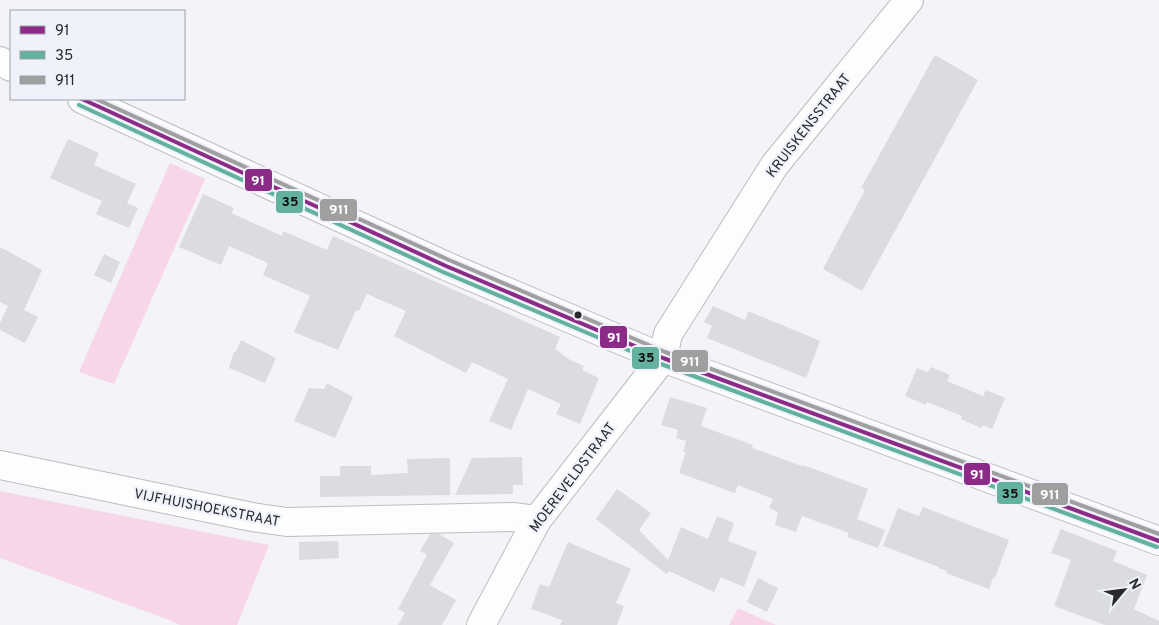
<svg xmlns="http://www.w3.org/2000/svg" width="1159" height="625" viewBox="0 0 1159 625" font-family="Overpass,sans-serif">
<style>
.green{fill:#f6d6e8}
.building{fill:#dbdce0}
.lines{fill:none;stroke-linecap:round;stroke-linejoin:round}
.minor-casing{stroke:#bdbdc0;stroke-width:30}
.minor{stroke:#fdfdfe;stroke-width:28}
.bus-1-casing{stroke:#f0f2fb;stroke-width:8}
.bus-2-casing{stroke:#f0f2fb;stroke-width:8}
.bus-3-casing{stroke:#f0f2fb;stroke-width:8}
.bus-1{stroke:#8c2b87;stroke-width:4}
.bus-2{stroke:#63b19f;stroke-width:4}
.bus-3{stroke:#9f9fa0;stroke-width:4}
.bus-dot{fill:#29292c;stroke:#f0f2fb;stroke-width:2}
.labels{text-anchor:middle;stroke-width:4.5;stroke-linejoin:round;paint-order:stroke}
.street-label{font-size:14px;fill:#29292c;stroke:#f0f2fb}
.line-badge{stroke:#f0f2fb;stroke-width:2}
.badge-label{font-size:14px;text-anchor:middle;font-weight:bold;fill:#fff}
.pale-badge-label{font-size:14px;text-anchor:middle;font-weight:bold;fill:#111}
</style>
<rect width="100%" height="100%" fill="#f3f3f8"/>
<g class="green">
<path d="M170,163L205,179L114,384L79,372Z"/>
<path d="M0,491L269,545L237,625H180L169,620L0,558Z"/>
<path d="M738,608L776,625H729Z"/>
</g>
<g class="building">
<path d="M935,55L978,80L862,291L823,269L865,190L861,188Z"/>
<path d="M68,139L99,153L94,165L136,184L127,203L138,208L129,228L96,214L102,201L50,178Z"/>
<path d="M203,194L234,208L231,213L282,236L283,231L327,250L333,236L560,337L555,349L570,360L584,366L582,370L599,378L580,424L556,414L561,404L528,389L511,430L489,421L508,379L472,362L466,373L394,336L406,311L367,294L359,311L356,310L338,350L294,332L310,296L263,275L268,263L229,246L221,265L179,247Z"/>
<path d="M0,247L42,270L24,310L38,317L25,343L0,330V323L8,306L0,302Z"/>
<path d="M104,254L120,262L111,283L94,275Z"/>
<path d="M713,306L745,320L748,311L820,341L806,378L707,338L712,326L704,322Z"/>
<path d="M241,340L276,358L265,383L229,368L234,352H236Z"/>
<path d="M931,367L950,375L947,381L983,396L986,390L1005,398L992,429L983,425L981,428L961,419L962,416L927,402L926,405L905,396L917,368L928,372Z"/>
<path d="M327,383L353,397L335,438L294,421L309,388L324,389Z"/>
<path d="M670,397L707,408L701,426L753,445L752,448L802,466L803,465L868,489L857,519L885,530L878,548L847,537L849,533L802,516L796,532L775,525L778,512L769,508L773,499L738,485L735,493L679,473L686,452H683L686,441L676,438L678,430L661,425Z"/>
<path d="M522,457L523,485H513V494L455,495L472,458Z"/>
<path d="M450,458V495L320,497V476H340V466H371V475L408,473L407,459Z"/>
<path d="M617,489L651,513L639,530L668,560L681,527L708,539L717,516L734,523L728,541L757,552L744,587L721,577L714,592L669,571L666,574L596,519Z"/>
<path d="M923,507L1009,540L995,578H993L989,589L946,573L947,571L938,568L939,567L883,546L898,508L919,516Z"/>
<path d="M1061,529L1117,551L1113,561L1147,575L1134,609L1159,621V625H1105L1054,606L1071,560L1051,553Z"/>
<path d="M430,534H439L454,543L430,585L456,600L442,625H398L405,613L398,609L427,555L420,551Z"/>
<path d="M338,541L339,558L299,560V542Z"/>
<path d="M568,542L631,569L616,603L624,606L617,625H560L562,620L531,609L540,584L549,587Z"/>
<path d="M758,578L778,588L767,612L747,602Z"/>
</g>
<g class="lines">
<defs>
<g id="minor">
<path d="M0,61L11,67"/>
<path d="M82,99L446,266L663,358L1159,541"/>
<path d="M0,465L252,517L287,522L515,517L537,520"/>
<path d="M481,625L537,520L663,358L668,334L774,166L909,0"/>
</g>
</defs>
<use href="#minor" class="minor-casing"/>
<use href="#minor" class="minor"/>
<defs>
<path id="bus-1" d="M82,99L446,266L663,358L1159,541"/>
<path id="bus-2" d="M79,105L443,272L661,364L1157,547"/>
<path id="bus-3" d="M96,99L449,260L665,352L1159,534"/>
</defs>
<use href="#bus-1" class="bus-1-casing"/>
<use href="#bus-2" class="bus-2-casing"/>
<use href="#bus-3" class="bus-3-casing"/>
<use href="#bus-1" class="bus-1"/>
<use href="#bus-2" class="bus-2"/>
<use href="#bus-3" class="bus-3"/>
</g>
<circle class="bus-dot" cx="578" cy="315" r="4.5"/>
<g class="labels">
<g class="street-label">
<text transform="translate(808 125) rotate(-52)" y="5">KRUISKENSSTRAAT</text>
<text transform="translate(572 477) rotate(-53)" y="5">MOEREVELDSTRAAT</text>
<text transform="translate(207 507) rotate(11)" y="5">VIJFHUISHOEKSTRAAT</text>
</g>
</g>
<g class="line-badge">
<rect x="244" y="168" width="29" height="24" rx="5" fill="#8c2b87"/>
<rect x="275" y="190" width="29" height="24" rx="5" fill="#63b19f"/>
<rect x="319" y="198" width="39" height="24" rx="5" fill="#9f9fa0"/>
<rect x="599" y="325" width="29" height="24" rx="5" fill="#8c2b87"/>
<rect x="631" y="346" width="29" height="24" rx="5" fill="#63b19f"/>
<rect x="671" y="349" width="38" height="24" rx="5" fill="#9f9fa0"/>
<rect x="963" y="462" width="28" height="24" rx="5" fill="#8c2b87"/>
<rect x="996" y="481" width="28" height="24" rx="5" fill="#63b19f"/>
<rect x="1031" y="482" width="38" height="24" rx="5" fill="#9f9fa0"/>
</g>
<g class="badge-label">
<text x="258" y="185">91</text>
<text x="339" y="214">911</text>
<text x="614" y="342">91</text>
<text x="690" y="366">911</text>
<text x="977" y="479">91</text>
<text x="1050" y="499">911</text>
</g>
<g class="pale-badge-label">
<text x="290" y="206">35</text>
<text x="646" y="362">35</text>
<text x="1010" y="498">35</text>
</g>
<rect x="10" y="10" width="175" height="90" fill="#f0f2fb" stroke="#a0a2a8"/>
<rect x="20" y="26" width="25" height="8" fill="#8c2b87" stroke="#a0a2a8"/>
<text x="55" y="35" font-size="15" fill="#29292c">91</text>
<rect x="20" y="51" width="25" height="8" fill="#63b19f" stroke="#a0a2a8"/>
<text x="55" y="60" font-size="15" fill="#29292c">35</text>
<rect x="20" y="76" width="25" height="8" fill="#9f9fa0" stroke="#a0a2a8"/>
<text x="55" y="85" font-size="15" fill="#29292c">911</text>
<g transform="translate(1124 590) rotate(61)" stroke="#f0f2fb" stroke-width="4" paint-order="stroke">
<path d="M0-4L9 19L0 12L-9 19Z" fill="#29292c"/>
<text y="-8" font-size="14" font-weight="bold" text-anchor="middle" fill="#29292c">N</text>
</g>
</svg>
